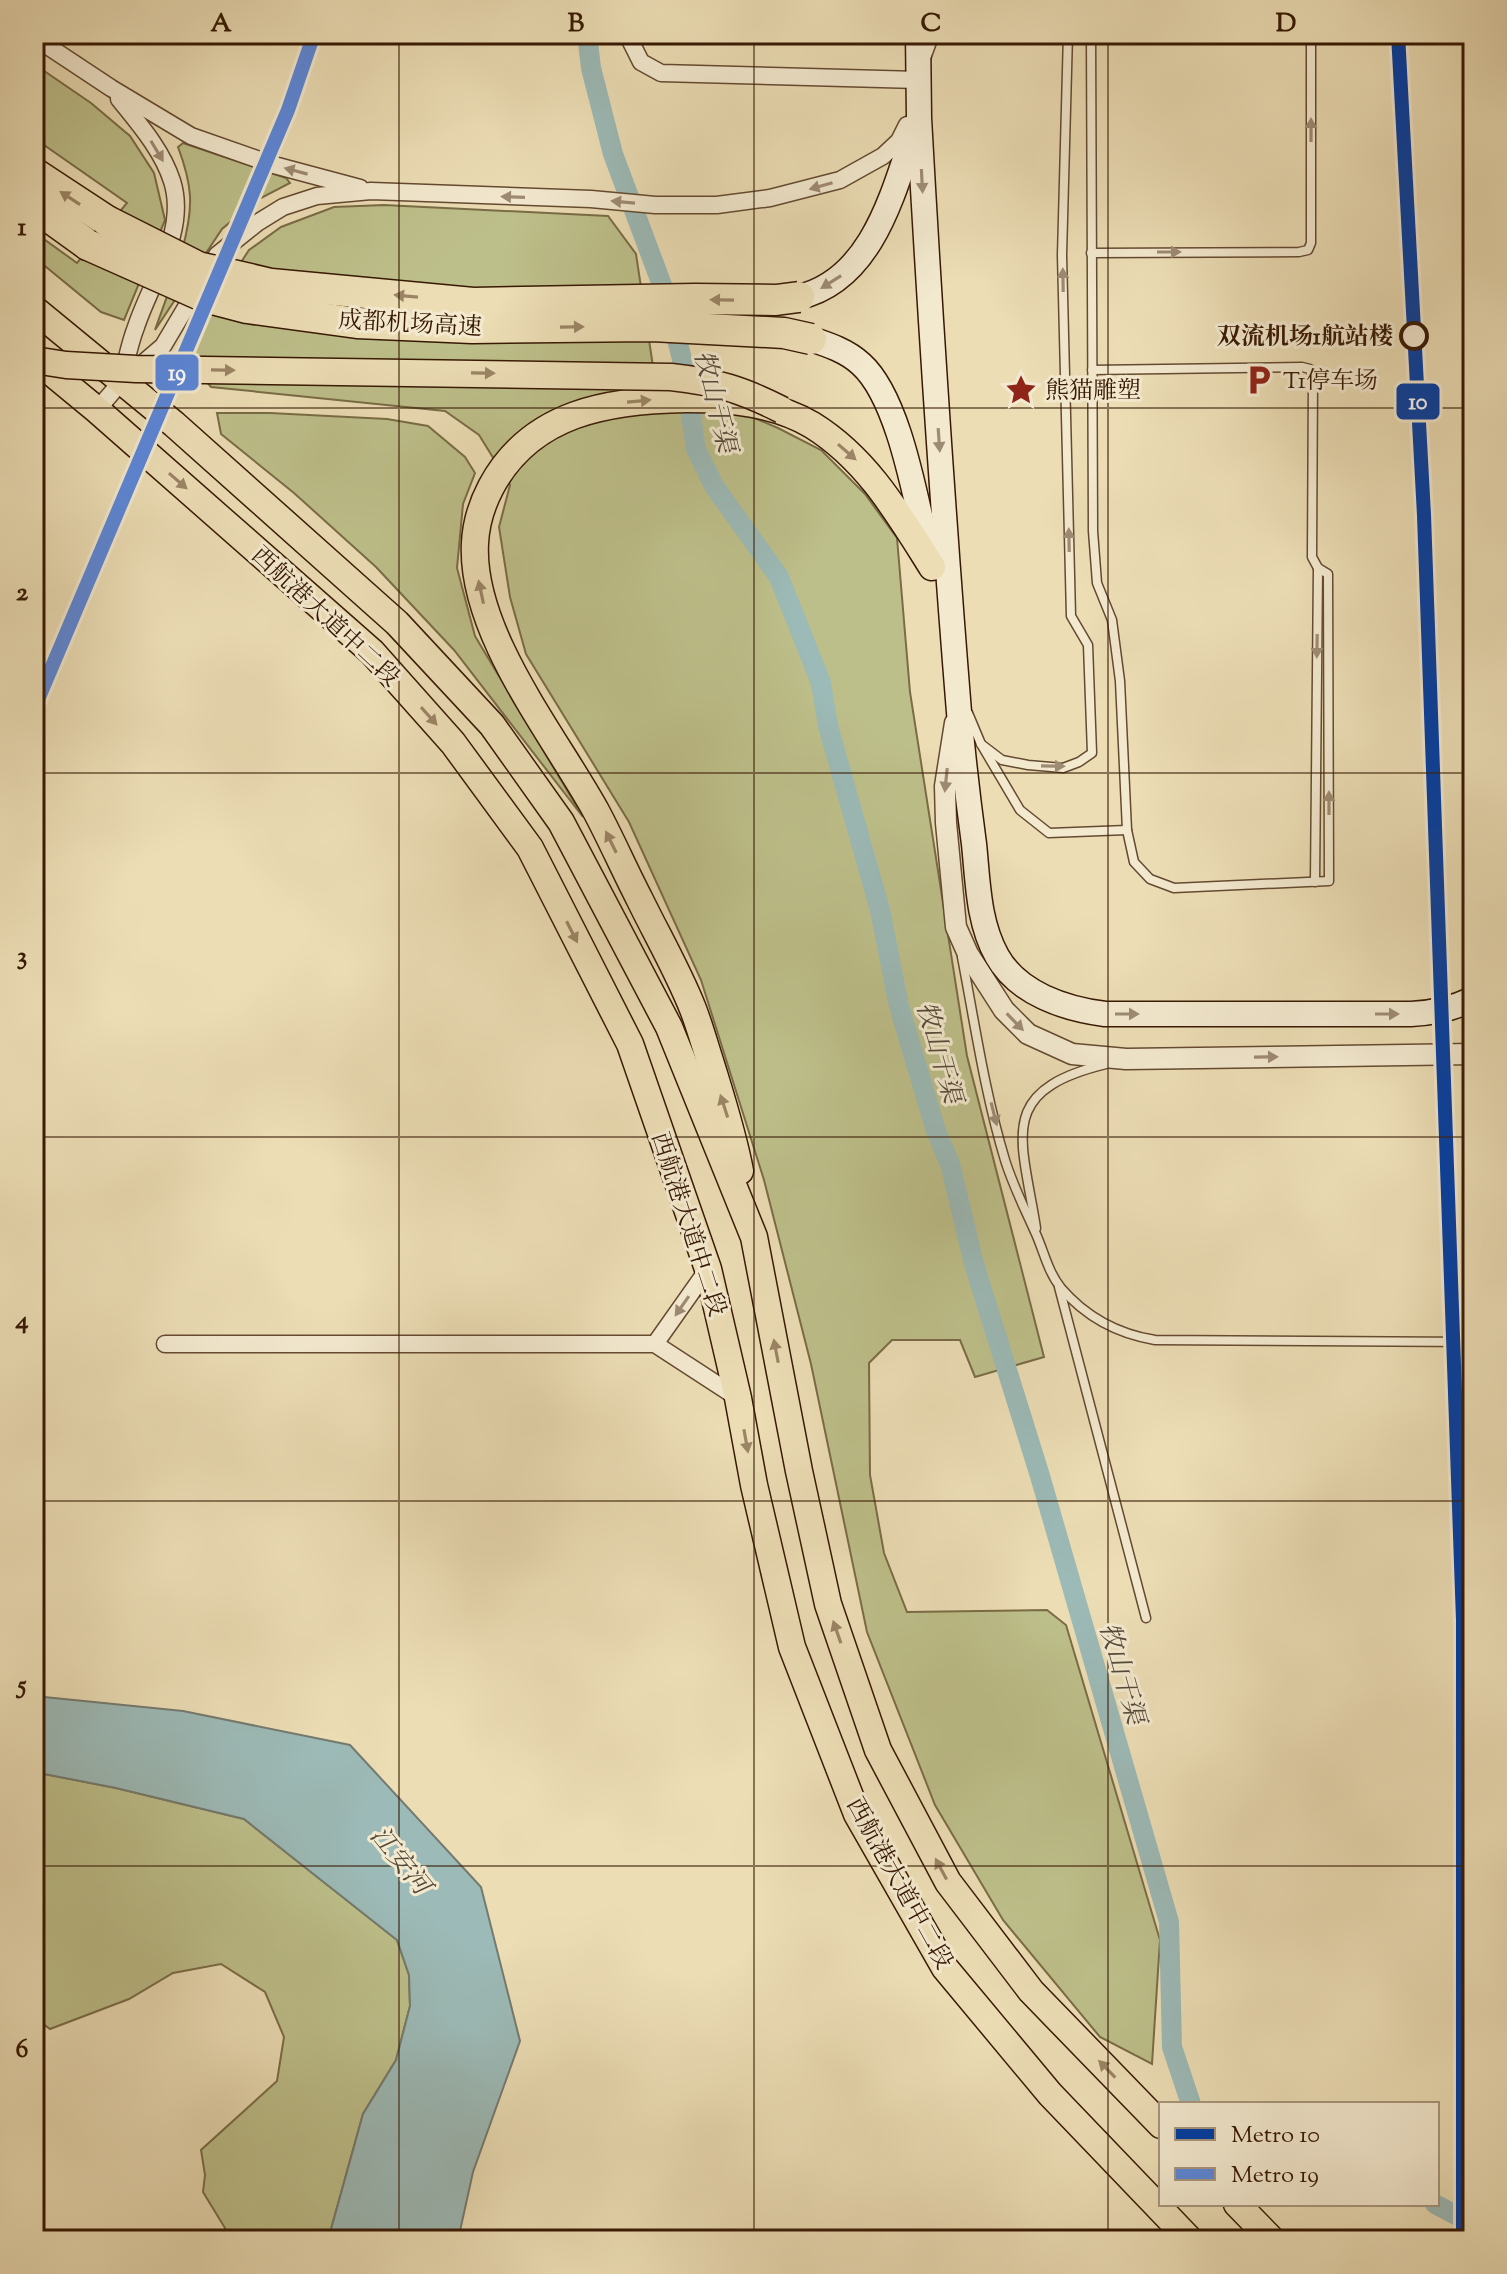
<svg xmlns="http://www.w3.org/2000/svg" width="1507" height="2274" viewBox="0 0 1507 2274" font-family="'Sorts Mill Goudy','Noto Serif SC',serif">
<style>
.green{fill:#bdbf8a;stroke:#7a6c46;stroke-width:2}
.water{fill:#9cbab7;stroke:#747a6f;stroke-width:2}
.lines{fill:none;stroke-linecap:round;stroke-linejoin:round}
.canal{stroke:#9cbab7;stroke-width:20}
.service-casing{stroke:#644a30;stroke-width:11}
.minor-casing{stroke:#644a30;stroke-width:19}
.tertiary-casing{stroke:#644a30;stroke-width:23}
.secondary-casing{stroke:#371903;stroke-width:27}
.primary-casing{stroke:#371903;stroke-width:29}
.motorway-casing{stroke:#371903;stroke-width:33}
.service{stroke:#f3e9cf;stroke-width:8}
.minor{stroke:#f3e9cf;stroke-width:16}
.tertiary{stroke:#f3e9cf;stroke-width:20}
.secondary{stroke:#f3e9cf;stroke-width:24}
.primary{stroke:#ecddb5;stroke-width:26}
.motorway{stroke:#ecddb5;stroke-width:30}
.primary-bridge-casing{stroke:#371903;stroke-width:29;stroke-linecap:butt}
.motorway-bridge-casing{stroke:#371903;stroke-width:33;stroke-linecap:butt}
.primary-bridge{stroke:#ecddb5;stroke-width:26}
.motorway-bridge{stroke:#ecddb5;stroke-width:30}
.metro-1-casing{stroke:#f3e9cf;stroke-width:20}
.metro-2-casing{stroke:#f3e9cf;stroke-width:20}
.metro-1{stroke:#003da5;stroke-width:14}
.metro-2{stroke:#5c88db;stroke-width:14}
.oneway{fill:#9e8b73}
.oneway2{fill:#9b8565}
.grid{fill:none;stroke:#371903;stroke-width:2;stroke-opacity:0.55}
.stop-dot{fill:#f3e9cf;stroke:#371903;stroke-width:4}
.labels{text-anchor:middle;stroke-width:6;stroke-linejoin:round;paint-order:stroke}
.street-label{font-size:24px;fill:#371903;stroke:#f3e9cf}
.stop-label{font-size:24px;font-weight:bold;fill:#371903;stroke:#f3e9cf;text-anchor:end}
.poi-label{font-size:24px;fill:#371903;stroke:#f3e9cf;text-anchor:start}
.water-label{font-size:26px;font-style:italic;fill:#554939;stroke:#f3e9cf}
.line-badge{stroke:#f3e9cf;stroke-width:3}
.badge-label{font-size:22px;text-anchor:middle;font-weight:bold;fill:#fff}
.neatline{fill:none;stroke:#371903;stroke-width:3}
.grid-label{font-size:26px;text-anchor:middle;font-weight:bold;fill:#371903}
</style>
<rect width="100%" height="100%" fill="#ecddb5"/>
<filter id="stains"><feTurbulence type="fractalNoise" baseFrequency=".0025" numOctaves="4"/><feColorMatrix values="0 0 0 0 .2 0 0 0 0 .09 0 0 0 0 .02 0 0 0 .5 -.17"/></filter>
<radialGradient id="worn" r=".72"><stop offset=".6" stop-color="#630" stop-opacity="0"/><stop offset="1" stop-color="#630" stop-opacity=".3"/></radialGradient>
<g class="green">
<path d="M34,64L91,103L130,136L154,173L165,220L124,320L101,312L34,257V232L77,263L127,203L34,138Z"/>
<path d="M183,143L286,178L290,183L257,200L222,229L155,330C168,292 192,236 190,196C189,179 184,163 178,147Z"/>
<path d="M384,205L608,216L636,254L659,406L740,412L778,428L821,450L865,494L897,538L910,692L967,1056L1044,1357L975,1377L960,1340H892L869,1363L870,1475L884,1553L907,1612L1047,1610L1066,1625L1160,1940L1152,2064L1100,2037L1003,1920L935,1805L867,1632L811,1364L764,1180L701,980L629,822L526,654L510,597L499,527L510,485L479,435L445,411L211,387L182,352L249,250L281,227L334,207Z"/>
<path d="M217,413H270L387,419L428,426L465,457L475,473L463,504L457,568L475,636L583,817L454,650L376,567L294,493L221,434Z"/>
<path d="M34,1772L116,1788L244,1819L397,1940L409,1975L410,2006L396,2060L363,2114L328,2240H221L225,2228L203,2192L205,2175L201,2150L277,2081L284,2037L265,1992L221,1964L173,1973L129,1999L50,2029L34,2017Z"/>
</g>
<path class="water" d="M34,1696L183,1711L350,1745L481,1887L520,2041L473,2172L458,2240H328L363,2114L396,2060L410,2006L409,1975L397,1940L244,1819L116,1788L34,1772Z"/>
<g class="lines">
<g class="canal">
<path d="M587,34L591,68L613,154L665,293L683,363L696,449L714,486L779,577L821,683L828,726L880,910L899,1006L936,1131L950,1164L974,1264L1040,1476L1169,1922L1172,2047L1191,2104"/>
<path d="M1435,2204L1473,2224"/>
</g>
<defs>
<g id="service">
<path d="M1091,34L1093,531L1097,583L1112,620L1120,681L1127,830L1134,862L1150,879L1174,888L1329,881L1328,574L1318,568L1312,557L1313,377L1310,369L1302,367L1092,370"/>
<path d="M927,56L935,34"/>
<path d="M1091,253L1299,252L1308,250L1311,243V34"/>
<path d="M968,713L981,744L1020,810L1049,833L1127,830"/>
<path d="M981,744L1002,760L1028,765L1063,768L1079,762L1092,753L1088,645L1071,616L1062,255L1068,34"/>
<path d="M1315,882L1318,568"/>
<path d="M962,957C975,1025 985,1094 1005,1160C1013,1186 1025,1209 1036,1234C1044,1252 1048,1272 1061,1288C1086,1317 1118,1334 1155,1340L1473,1342"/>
<path d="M1036,1228C1022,1138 995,1091 1106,1064"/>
<path d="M1059,1287L1146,1618"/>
</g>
<g id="minor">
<path d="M627,34L641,62L661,73L918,80"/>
<path d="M34,37L111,88L191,136L274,165L360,188"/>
<path d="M119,99C139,124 162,150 172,181C188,231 151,281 136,327C130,342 127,358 123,374"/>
<path d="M97,410L121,382L163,346L217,255L257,223L283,207L317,196L371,191L591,199L655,205H717L770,198L840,180L883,156L899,141L907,125"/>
<path d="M165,1344H655L738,1398"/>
<path d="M655,1344L708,1269"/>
</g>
<path id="tertiary" d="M955,723L945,786L946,823L956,927L968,954L1004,1010L1028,1034L1072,1054L1126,1059L1473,1054"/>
<g id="secondary">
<path d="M918,34L919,118C930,316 943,514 959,712C963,756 968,800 974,844C978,882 978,922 997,956C1018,994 1066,1009 1105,1014H1411C1434,1013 1452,1009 1473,999"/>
<path d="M799,297C872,280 893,193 914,132"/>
<path d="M811,339C829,345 847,351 861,364C900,399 916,503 929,555"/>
</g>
<g id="primary">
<path d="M34,309L174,424L397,623L492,725L561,822L669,1027L754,1237L799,1471L828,1604L878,1750L948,1882L1031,1991L1161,2125"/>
<path d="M34,358L97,410L372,652L453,743L530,848L630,1044L708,1269L738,1398L754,1485L792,1647L857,1814L945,1968L1050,2094L1190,2240"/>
<path d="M740,1171C733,1134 722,1100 711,1064C705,1046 700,1027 693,1009C678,971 657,935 639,898C624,869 611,839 596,811C554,735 470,632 475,543C476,523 482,504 491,487C531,412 609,400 687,399C729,399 775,403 812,425C867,459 898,513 932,567"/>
<path d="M1237,2204L1272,2240"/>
</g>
<g id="motorway">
<path d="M34,173L107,221"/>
<path d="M34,206L88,245"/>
</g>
</defs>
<use href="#service" class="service-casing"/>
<use href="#minor" class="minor-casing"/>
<use href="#tertiary" class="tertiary-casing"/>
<use href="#secondary" class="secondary-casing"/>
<use href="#primary" class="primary-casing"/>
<use href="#motorway" class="motorway-casing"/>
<use href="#service" class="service"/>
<use href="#minor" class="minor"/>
<use href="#tertiary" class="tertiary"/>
<use href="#secondary" class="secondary"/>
<use href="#primary" class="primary"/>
<use href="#motorway" class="motorway"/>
<defs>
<path id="primary-bridge" d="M34,360L66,365L136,369L671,377C716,382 741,389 782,410"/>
<g id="motorway-bridge">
<path d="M107,221L198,267L271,284L473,303L695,299L776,300L799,297"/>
<path d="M88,245L205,297L247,308L357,323L472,328L652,326L784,333L811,339"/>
</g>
</defs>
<use href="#primary-bridge" class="primary-bridge-casing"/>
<use href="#motorway-bridge" class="motorway-bridge-casing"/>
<use href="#primary-bridge" class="primary-bridge"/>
<use href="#motorway-bridge" class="motorway-bridge"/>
<defs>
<path id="metro-1" d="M1398,34L1424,515L1463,1620V2240"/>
<path id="metro-2" d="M34,709L288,110L314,34"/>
</defs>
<use href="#metro-1" class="metro-1-casing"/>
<use href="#metro-2" class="metro-2-casing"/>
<use href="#metro-1" class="metro-1"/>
<use href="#metro-2" class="metro-2"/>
</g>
<defs><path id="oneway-solid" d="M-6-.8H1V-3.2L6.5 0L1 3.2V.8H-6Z" transform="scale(2)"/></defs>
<g class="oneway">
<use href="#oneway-solid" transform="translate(1311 130) rotate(-90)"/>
<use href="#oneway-solid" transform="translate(157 151) rotate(59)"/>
<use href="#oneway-solid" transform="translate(296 171) rotate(-165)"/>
<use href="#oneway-solid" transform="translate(922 181) rotate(87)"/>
<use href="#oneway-solid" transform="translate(821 186) rotate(164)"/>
<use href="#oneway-solid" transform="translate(513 197) rotate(-178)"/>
<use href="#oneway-solid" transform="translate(623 202) rotate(-175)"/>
<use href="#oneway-solid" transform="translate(1169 252)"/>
<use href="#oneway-solid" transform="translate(1063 280) rotate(-91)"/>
<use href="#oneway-solid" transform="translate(831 282) rotate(148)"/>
<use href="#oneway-solid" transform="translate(939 440) rotate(86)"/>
<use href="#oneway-solid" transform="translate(1069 540) rotate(-91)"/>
<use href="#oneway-solid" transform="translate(1317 646) rotate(91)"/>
<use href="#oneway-solid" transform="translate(1053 766) rotate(1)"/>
<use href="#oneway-solid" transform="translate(946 780) rotate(96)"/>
<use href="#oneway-solid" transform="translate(1329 803) rotate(-90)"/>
<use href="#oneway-solid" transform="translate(1127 1014)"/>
<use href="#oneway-solid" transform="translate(1387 1014)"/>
<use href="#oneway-solid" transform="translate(1015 1022) rotate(46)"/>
<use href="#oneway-solid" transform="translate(1266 1057) rotate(-1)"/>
<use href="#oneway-solid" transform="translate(994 1114) rotate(76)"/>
<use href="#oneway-solid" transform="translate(682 1306) rotate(125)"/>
</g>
<g class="oneway2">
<use href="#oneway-solid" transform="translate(70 198) rotate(-147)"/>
<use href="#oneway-solid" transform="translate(406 296) rotate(-175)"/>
<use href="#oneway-solid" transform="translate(722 300) rotate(-179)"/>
<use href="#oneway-solid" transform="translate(572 327) rotate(-1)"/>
<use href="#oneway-solid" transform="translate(223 370) rotate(1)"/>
<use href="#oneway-solid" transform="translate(483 373) rotate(1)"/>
<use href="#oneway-solid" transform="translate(639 401) rotate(-5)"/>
<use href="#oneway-solid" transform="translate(847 452) rotate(41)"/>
<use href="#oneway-solid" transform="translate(178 481) rotate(41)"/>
<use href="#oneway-solid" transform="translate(481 592) rotate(-102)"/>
<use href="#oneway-solid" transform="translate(429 716) rotate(48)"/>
<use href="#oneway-solid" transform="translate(611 842) rotate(-116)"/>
<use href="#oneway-solid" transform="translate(572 932) rotate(63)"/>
<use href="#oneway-solid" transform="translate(724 1106) rotate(-108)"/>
<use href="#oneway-solid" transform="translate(776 1351) rotate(-101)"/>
<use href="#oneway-solid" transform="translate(746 1441) rotate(80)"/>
<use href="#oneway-solid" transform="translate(837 1632) rotate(-109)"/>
<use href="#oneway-solid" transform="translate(941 1869) rotate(-118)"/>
<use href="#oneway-solid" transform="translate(1107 2069) rotate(-134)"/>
</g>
<path class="grid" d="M399,34V2240M754,34V2240M1108,34V2240M34,408H1473M34,773H1473M34,1137H1473M34,1501H1473M34,1866H1473"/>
<defs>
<symbol id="parking-bare" viewBox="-9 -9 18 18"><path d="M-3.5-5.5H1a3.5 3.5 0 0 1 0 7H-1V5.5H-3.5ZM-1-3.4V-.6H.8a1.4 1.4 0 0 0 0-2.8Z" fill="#8f2418" stroke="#f3e9cf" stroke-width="2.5" paint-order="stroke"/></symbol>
<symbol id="sight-bare" viewBox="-9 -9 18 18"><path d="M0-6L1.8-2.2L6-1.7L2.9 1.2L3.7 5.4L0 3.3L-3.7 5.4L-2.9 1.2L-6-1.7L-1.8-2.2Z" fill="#8f2418" stroke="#f3e9cf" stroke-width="2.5" paint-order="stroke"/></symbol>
</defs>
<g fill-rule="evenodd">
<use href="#parking-bare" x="1237" y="358" width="44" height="44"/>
<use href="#sight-bare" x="999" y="368" width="44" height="44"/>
</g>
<circle class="stop-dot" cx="1414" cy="336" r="13"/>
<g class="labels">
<g class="street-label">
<text transform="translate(410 323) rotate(3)" y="8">成都机场高速</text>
<text transform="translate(326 616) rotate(43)" y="8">西航港大道中二段</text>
<text transform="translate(689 1224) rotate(72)" y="8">西航港大道中二段</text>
<text transform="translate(900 1883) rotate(61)" y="8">西航港大道中二段</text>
</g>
<g class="stop-label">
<text x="1393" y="344">双流机场1航站楼</text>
</g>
<g class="poi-label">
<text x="1283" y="388">T1停车场</text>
<text x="1045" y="398">熊猫雕塑</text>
</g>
<g class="water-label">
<text transform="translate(716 401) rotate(76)" y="9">牧山干渠</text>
<text transform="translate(940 1052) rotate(74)" y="9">牧山干渠</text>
<text transform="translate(1123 1673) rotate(74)" y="9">牧山干渠</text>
<text transform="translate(401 1860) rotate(51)" y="9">江安河</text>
</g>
</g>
<g class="line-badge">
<rect x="154" y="353" width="46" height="39" rx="8" fill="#5c88db"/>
<rect x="1395" y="382" width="46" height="39" rx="8" fill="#003da5"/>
</g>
<g class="badge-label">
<text x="177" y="380">19</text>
<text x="1418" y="409">10</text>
</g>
<rect width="1507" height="2274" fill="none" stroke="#ecddb5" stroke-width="88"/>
<rect x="1159" y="2102" width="280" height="104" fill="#f3e9cf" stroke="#a8967d" stroke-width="2"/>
<rect x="1175" y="2128" width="40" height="12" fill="#003da5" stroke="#a8967d" stroke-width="2"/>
<text x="1231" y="2142" font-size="24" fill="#371903">Metro 10</text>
<rect x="1175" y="2168" width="40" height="12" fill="#5c88db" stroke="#a8967d" stroke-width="2"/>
<text x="1231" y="2182" font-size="24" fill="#371903">Metro 19</text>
<rect x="44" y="44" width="1419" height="2186" class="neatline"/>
<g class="grid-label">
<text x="221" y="31">A</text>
<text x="576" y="31">B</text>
<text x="931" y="31">C</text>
<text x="1286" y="31">D</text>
<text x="22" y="235">1</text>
<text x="22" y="600">2</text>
<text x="22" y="964">3</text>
<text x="22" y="1328">4</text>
<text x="22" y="1693">5</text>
<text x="22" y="2057">6</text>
</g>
<rect width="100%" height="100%" filter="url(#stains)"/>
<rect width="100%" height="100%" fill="url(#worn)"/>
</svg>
